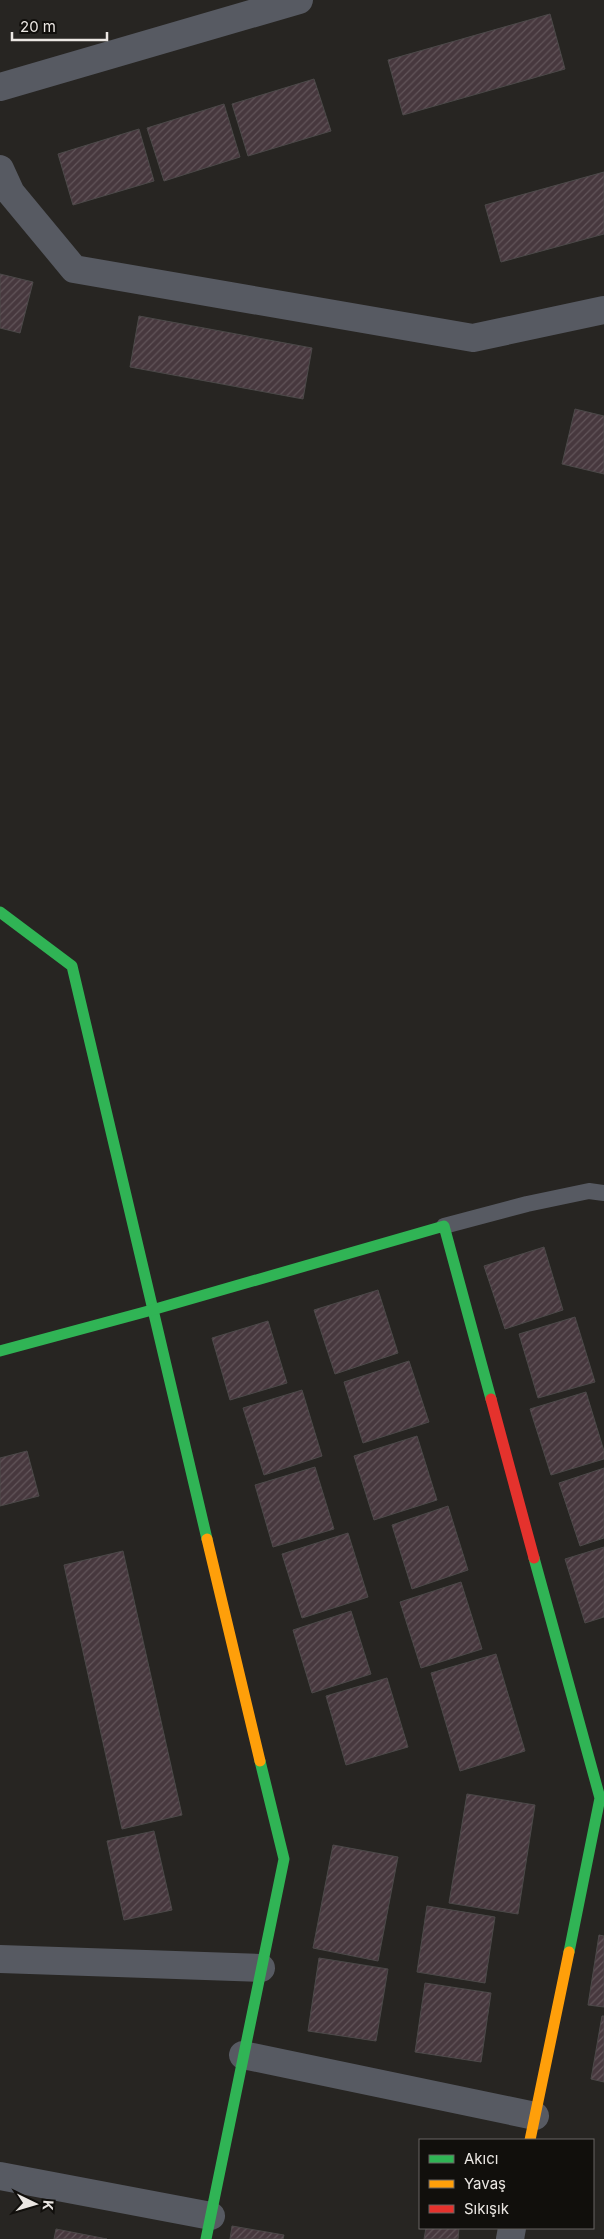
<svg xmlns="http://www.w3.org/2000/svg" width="604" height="2239" viewBox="0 0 604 2239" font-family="Inter,sans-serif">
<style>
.building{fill:url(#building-hatch);stroke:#4c4949}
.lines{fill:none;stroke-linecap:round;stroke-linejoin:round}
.lane{stroke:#575a62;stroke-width:16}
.street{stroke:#575a62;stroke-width:28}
.fast{stroke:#30b455;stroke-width:11}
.slow{stroke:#ff9f0a;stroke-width:11}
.jam{stroke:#e5322d;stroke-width:11}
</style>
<defs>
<pattern id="building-hatch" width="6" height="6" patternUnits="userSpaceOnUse" patternTransform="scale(1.25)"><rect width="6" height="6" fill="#47383e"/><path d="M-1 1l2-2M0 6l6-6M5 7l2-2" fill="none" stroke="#62555a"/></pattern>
</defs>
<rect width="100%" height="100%" fill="#272522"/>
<g class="building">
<path d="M550,14L565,69L403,115L388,60Z"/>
<path d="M314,79L331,131L248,156L232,104Z"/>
<path d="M224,104L240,157L164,181L147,128Z"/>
<path d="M139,129L154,181L73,205L58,154Z"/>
<path d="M604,172V234L501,262L485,205Z"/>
<path d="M0,274L33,282L20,333L0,328Z"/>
<path d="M139,316L312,348L303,399L130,367Z"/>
<path d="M575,409L604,416V474L562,464Z"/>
<path d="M544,1247L563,1310L505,1329L484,1266Z"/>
<path d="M378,1290L398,1353L335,1374L314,1310Z"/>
<path d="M575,1317L595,1382L538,1398L519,1334Z"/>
<path d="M268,1321L287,1383L230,1400L212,1338Z"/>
<path d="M409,1361L429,1422L363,1443L344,1382Z"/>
<path d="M302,1390L322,1456L264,1475L243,1408Z"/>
<path d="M586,1392L604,1451V1459L551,1475L530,1409Z"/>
<path d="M417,1436L437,1500L374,1520L354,1456Z"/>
<path d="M27,1451L39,1496L0,1506V1458Z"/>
<path d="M315,1467L334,1529L273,1547L255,1485Z"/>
<path d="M604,1468V1538L580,1546L559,1483Z"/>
<path d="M448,1506L468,1570L412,1589L392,1525Z"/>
<path d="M348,1533L368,1597L302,1618L282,1554Z"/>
<path d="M604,1547V1617L585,1623L565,1559Z"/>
<path d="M123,1551L182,1815L122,1829L64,1565Z"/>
<path d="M461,1582L482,1649L421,1668L400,1602Z"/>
<path d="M351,1611L371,1674L312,1693L293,1630Z"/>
<path d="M496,1654L525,1751L460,1771L431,1673Z"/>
<path d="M387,1678L408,1747L346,1765L326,1696Z"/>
<path d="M467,1794L535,1805L518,1914L449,1903Z"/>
<path d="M154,1831L172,1910L124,1920L107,1841Z"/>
<path d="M333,1845L398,1857L378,1961L313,1948Z"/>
<path d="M427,1906L495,1917L485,1983L417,1972Z"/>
<path d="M599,1935L604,1936V2007L588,2005Z"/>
<path d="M319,1958L388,1969L376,2041L308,2031Z"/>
<path d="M425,1983L491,1993L481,2062L415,2052Z"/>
<path d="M602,2016H604V2082L591,2079Z"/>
<path d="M232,2226L284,2235L283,2239H230Z"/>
<path d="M426,2228H459L458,2239H424Z"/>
<path d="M56,2229L107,2239H54Z"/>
</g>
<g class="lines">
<path class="lane" d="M444,1226L527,1204L589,1191L604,1193"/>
<g class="street">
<path d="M0,87L299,0"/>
<path d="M0,169L11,193L74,269L473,338L604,310"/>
<path d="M0,1959L261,1968"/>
<path d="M243,2055L535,2116"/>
<path d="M0,2176L211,2216"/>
<path d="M510,2239L512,2228"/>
</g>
<g class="fast">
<path d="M0,912L72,966L207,1539"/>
<path d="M0,1351L152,1310L444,1226L491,1399"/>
<path d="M534,1558L600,1798L569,1952"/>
<path d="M206,2239L284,1859L260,1761"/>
</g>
<g class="slow">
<path d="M207,1539L260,1761"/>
<path d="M530,2140L569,1952"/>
</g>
<path class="jam" d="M491,1399L534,1558"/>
</g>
<rect x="419" y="2139" width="175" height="90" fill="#110f0c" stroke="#686562"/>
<rect x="429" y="2155" width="25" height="8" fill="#30b455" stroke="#686562"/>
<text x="464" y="2164" font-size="15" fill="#ebe7e3">Akıcı</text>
<rect x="429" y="2180" width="25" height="8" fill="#ff9f0a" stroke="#686562"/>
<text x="464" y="2189" font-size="15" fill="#ebe7e3">Yavaş</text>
<rect x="429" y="2205" width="25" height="8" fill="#e5322d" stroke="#686562"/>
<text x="464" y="2214" font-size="15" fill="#ebe7e3">Sıkışık</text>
<g transform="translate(35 2204) rotate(95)" stroke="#110f0c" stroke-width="4" paint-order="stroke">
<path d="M0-4L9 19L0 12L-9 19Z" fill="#ebe7e3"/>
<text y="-8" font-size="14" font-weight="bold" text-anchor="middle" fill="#ebe7e3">K</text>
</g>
<path d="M12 32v8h95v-8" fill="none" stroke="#ebe7e3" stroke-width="2.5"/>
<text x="20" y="32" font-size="15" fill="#ebe7e3" stroke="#110f0c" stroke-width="4" paint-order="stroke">20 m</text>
</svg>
